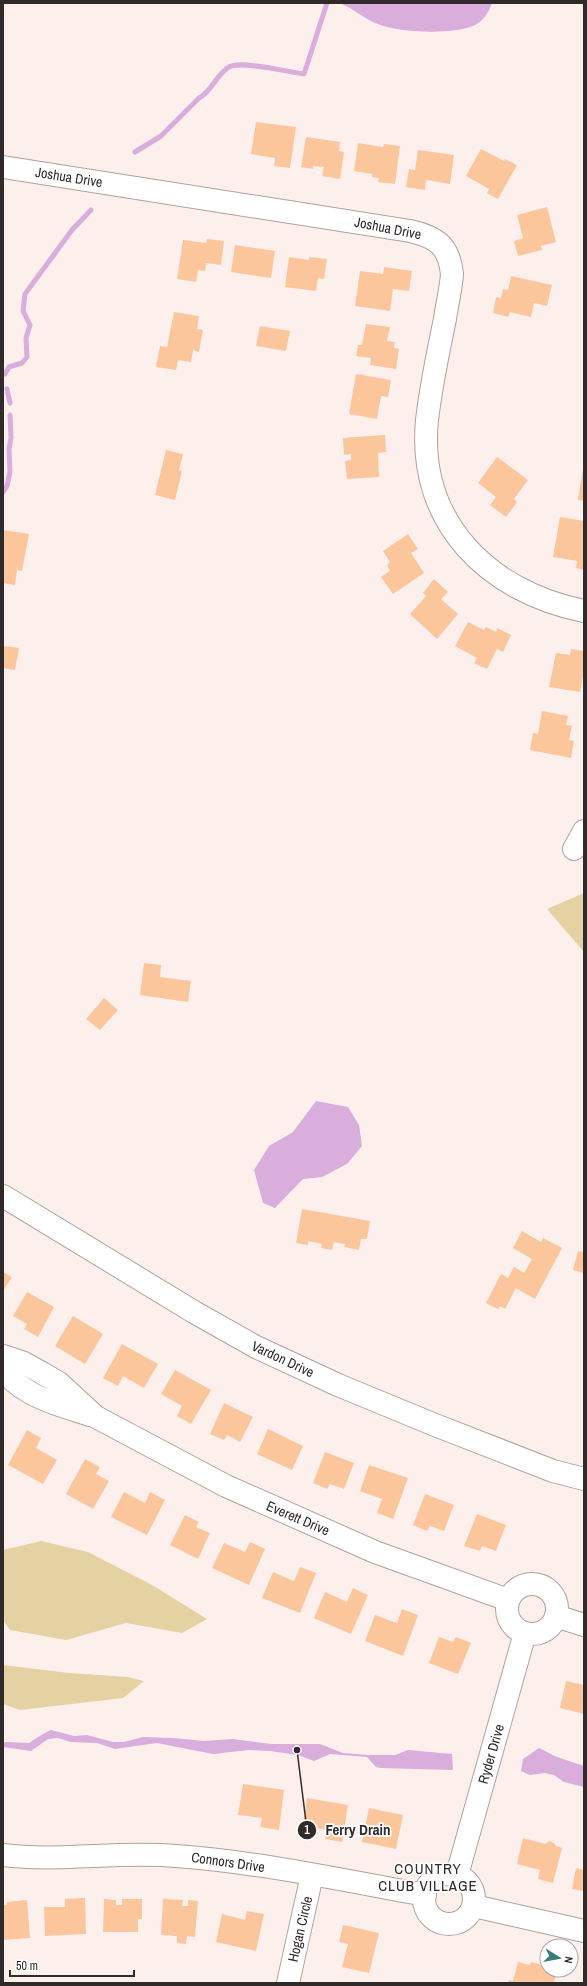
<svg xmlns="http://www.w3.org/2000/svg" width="587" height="1986" viewBox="0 0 587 1986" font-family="'Archivo Narrow',sans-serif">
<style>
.green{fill:#e4d2a3}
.water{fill:#d9addc}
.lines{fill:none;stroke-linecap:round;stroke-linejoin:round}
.stream{stroke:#d9addc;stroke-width:5}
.building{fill:#fcc69d}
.minor-casing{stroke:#afa19f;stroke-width:24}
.minor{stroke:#fff;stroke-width:22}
.labels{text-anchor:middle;stroke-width:3.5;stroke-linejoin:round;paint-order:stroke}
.street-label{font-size:14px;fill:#302b2a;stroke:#fff}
.neighbourhood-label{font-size:15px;letter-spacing:1px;fill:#302b2a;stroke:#fff}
.leader{fill:none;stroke:#302b2a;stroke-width:1.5}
.callout-dot{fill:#302b2a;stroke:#fff;stroke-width:1.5}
.mark-label{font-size:12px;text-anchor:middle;font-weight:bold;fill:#fff}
.callout-label{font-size:15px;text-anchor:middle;font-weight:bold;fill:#302b2a;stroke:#fff;stroke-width:3.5;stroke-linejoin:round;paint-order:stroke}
</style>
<rect width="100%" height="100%" fill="#fdefec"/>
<g class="green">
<path d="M584,893V952L547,909Z"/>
<path d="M41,1541L88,1552L152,1585L207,1619L182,1633L126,1623L66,1640L10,1630L3,1620V1550Z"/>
<path d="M3,1665L69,1673L128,1677L144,1681L123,1698L20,1710L3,1704Z"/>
</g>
<g class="water">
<path d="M340,3H492C489,12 484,20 475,25C455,35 399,33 378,24C364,19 354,9 340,3Z"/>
<path d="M316,1101L348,1107L359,1125L362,1146L347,1164L322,1177L303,1179L275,1208L263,1203L254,1170L269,1146L293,1132Z"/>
<path d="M51,1730L74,1736L87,1735L113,1742H124L143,1737L173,1738L204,1741L232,1739L271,1744H320L343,1753L368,1755H395L408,1750L452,1754L453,1770L380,1768L376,1767L367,1757L330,1754L314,1761L298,1755L270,1751L249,1750L213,1754L157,1743L115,1749L97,1743L71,1742L58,1738L48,1739L31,1751L3,1747V1743L6,1742L29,1743L43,1734Z"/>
<path d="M539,1748L557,1757L584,1766V1787L564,1782L554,1775L545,1773L530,1775L521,1771L523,1759Z"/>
</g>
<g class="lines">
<g class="stream">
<path d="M135,152L161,136L199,98C212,91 216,75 229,67C240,60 289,72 304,74L327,3"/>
<path d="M5,374L9,367L22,363L27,357L26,338L30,325L23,311L25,294L72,230L91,210"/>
<path d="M7,389L10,403"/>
<path d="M3,492L7,486L10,472L9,449L11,438L10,415"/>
</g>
</g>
<g class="building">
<path d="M256,122L296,127L290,168L274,166L275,158L251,154Z"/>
<path d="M306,137L340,142L339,151L344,152L340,179L322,176L324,167L313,166V169L301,167Z"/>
<path d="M358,143L383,147L384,144L400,146L395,184L378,182L379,178L372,177V174L354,171Z"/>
<path d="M481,149L504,161L505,159L517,165L498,199L487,193L489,189L466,176Z"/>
<path d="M418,150L454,155L450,184L426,180L425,190L406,187L409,169L415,170Z"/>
<path d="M547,207L556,242L541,246L542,250L518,256L514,241L523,238L517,215Z"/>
<path d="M207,239L224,241L221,265L206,263L205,271L198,270L196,282L177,279L183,240L206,243Z"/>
<path d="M235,245L275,251L271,278L231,272Z"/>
<path d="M289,257L309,260V257L327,259L324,279L318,278L316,291L285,287Z"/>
<path d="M384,267L412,271L409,291L393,289L390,311L355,306L360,271L383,274Z"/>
<path d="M511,276L552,285L547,306L534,303L531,317L510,312L508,317L493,313L496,297L501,298L503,289L508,290Z"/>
<path d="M174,312L199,316L197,329L203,330L199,352L193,350L191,362L178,360L176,370L156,367L160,346L167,347Z"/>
<path d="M366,324L390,327L387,341L395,342L394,348L399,349L396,369L370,365L371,358L356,356L358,345H362Z"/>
<path d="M260,326L290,331L286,351L256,346Z"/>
<path d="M356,374L391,380L388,397L381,396L377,419L349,414Z"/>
<path d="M385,435L386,452L378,453L379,477L347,479L345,461L351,460V454L344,455L343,438Z"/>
<path d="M166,450L183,454L179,470L182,471L175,500L155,495Z"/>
<path d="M497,457L528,480L514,499L517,502L506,517L490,505L496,497L478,483Z"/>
<path d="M583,469H584V501L578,500Z"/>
<path d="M560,517L584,521V570L576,568L577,561L553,557Z"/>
<path d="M3,530L29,534L22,571L17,570L15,585L3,583Z"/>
<path d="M408,534L418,549L411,553L424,573L393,594L381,577L390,571L387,565L390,562L383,551Z"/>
<path d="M434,579L448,592L441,599L458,614L437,639L410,614L426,596L423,593Z"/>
<path d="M468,622L484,630L486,627L496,632L497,628L511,635L503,652L497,649L487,669L474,663L477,658L455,646Z"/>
<path d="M3,646L19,648L15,670L3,668Z"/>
<path d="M571,649L584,651V671L580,692L549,687L556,653L570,655Z"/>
<path d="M542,711L568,716L566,725L572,726L569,740L574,741L571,758L530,750L533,733L538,734Z"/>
<path d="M144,963L161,965L160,977L191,981L188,1002L140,995Z"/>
<path d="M104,998L118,1010L100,1030L86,1019Z"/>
<path d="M302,1209L370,1221L367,1239H361L359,1250L344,1247L345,1244L334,1242L332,1250L321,1248L322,1244L308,1241V1245L296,1243Z"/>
<path d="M522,1231L541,1242L543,1238L562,1248L535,1299L516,1288L505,1309L500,1306L498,1309L486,1303L501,1274L508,1278L514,1267L524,1273L532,1259L513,1248Z"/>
<path d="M578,1251L584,1252V1273L573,1270Z"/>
<path d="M3,1272L12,1277L3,1291Z"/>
<path d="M27,1292L54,1307L38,1337L24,1329L27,1324L13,1316Z"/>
<path d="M73,1316L103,1334L85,1364L55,1346Z"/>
<path d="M122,1344L158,1364L144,1388L123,1376L118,1386L103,1378Z"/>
<path d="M175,1370L211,1390L191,1424L177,1416L182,1406L161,1394Z"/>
<path d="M224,1403L253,1417L240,1442L227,1435L224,1440L210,1434Z"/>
<path d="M268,1429L303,1446L292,1470L257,1454Z"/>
<path d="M27,1430L41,1438L36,1448L57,1460L43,1484L8,1465Z"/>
<path d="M325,1452L354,1463L344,1489L330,1484L327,1489L313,1483Z"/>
<path d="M85,1459L100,1467L96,1474L109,1481L93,1509L66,1494Z"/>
<path d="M369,1465L408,1478L393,1519L377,1513L382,1499L360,1491Z"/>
<path d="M124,1492L145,1503L150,1492L165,1500L147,1535L111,1517Z"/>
<path d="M425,1494L454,1505L444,1531L430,1526L427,1531L413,1525Z"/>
<path d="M477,1514L506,1525L496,1551L482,1546L480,1551L464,1546Z"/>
<path d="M185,1515L199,1522L196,1527L210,1533L198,1559L170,1545Z"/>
<path d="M250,1542L265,1549L249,1585L212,1568L224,1543L245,1552Z"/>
<path d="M300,1567L316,1573L300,1613L262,1598L273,1572L294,1581Z"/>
<path d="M353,1588L368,1595L351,1634L314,1618L325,1592L347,1602Z"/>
<path d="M402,1609L418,1615L403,1656L365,1641L375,1615L397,1623Z"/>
<path d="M439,1637L453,1642L456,1637L471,1643L458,1674L429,1663Z"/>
<path d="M566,1681L584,1685V1714L560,1708Z"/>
<path d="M243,1784L284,1790L279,1830L260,1827L262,1818L238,1815Z"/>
<path d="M307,1798L348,1805L342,1842L325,1839L326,1830L303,1826Z"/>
<path d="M369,1808L403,1815L396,1849L362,1842Z"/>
<path d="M523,1838L545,1844L549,1841L554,1843L556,1846L562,1848L553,1883L538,1879L540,1870L517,1864Z"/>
<path d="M576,1868L584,1870V1891L572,1889Z"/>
<path d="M85,1898L86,1934L45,1936L44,1907H65V1899Z"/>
<path d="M104,1899L116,1900V1905H122V1899H142V1919H138V1932H103Z"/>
<path d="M163,1899L183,1900L182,1906H188V1900L198,1901L195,1937L187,1936L186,1944L177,1943V1936L161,1935Z"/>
<path d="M27,1900L30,1938L3,1940V1905H7V1902Z"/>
<path d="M247,1911L264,1914L256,1951L216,1942L222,1914L245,1920Z"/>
<path d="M343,1925L379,1933L369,1973L342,1967L348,1944L339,1942Z"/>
<path d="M518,1962L530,1965L531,1962L547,1966V1970H557L554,1983H508L509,1980L513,1981Z"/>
</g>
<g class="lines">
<defs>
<g id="minor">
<path d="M3,167L410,231C437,237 449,246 452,274C451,289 447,304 445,319C438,352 431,386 427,420C417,523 489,592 584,611"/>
<path d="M574,849L584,831"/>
<path d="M3,1196L194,1312L256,1347L338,1385L435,1425L553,1471L584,1479"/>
<path d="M3,1356L24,1363L42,1373L59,1383L96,1417L226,1486L375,1552L508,1600"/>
<path d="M3,1371C28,1398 56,1404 90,1415"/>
<circle cx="532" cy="1609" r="25"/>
<path d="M556,1616L584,1625"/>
<path d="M3,1855C60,1862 118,1851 176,1856C259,1862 342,1880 425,1895"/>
<circle cx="449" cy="1899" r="25"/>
<path d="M457,1875L525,1633"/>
<path d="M474,1906L584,1931"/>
<path d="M288,1983L312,1875"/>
</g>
</defs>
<use href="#minor" class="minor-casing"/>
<use href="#minor" class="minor"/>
</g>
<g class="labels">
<g class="street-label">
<text transform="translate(69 177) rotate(9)" y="5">Joshua Drive</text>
<text transform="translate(388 228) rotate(11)" y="5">Joshua Drive</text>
<text transform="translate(283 1359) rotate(25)" y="5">Vardon Drive</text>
<text transform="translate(298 1518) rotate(23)" y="5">Everett Drive</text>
<text transform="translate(491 1754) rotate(-74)" y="5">Ryder Drive</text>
<text transform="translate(228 1862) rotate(8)" y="5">Connors Drive</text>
<text transform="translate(300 1929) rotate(-77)" y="5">Hogan Circle</text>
</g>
<g class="neighbourhood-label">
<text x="428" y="1874">COUNTRY<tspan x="428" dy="17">CLUB VILLAGE</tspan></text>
</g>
</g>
<path class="leader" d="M297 1750L307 1830"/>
<g class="callout-dot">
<circle cx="297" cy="1750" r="4"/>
<circle cx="307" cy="1830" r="10"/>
</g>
<g class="mark-label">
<text x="307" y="1834">1</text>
</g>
<g class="callout-label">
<text x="358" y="1835">Ferry Drain</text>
</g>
<rect width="587" height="1986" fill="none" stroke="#302b2a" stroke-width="8"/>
<g transform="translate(559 1958) rotate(101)"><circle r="19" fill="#ffffff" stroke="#acaaaa"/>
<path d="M0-3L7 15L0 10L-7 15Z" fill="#377d74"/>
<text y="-6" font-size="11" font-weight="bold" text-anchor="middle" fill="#302b2a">N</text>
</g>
<path d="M10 1970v6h124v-6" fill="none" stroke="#302b2a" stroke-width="2"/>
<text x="16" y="1970" font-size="12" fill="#302b2a" stroke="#ffffff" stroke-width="3" paint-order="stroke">50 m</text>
</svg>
